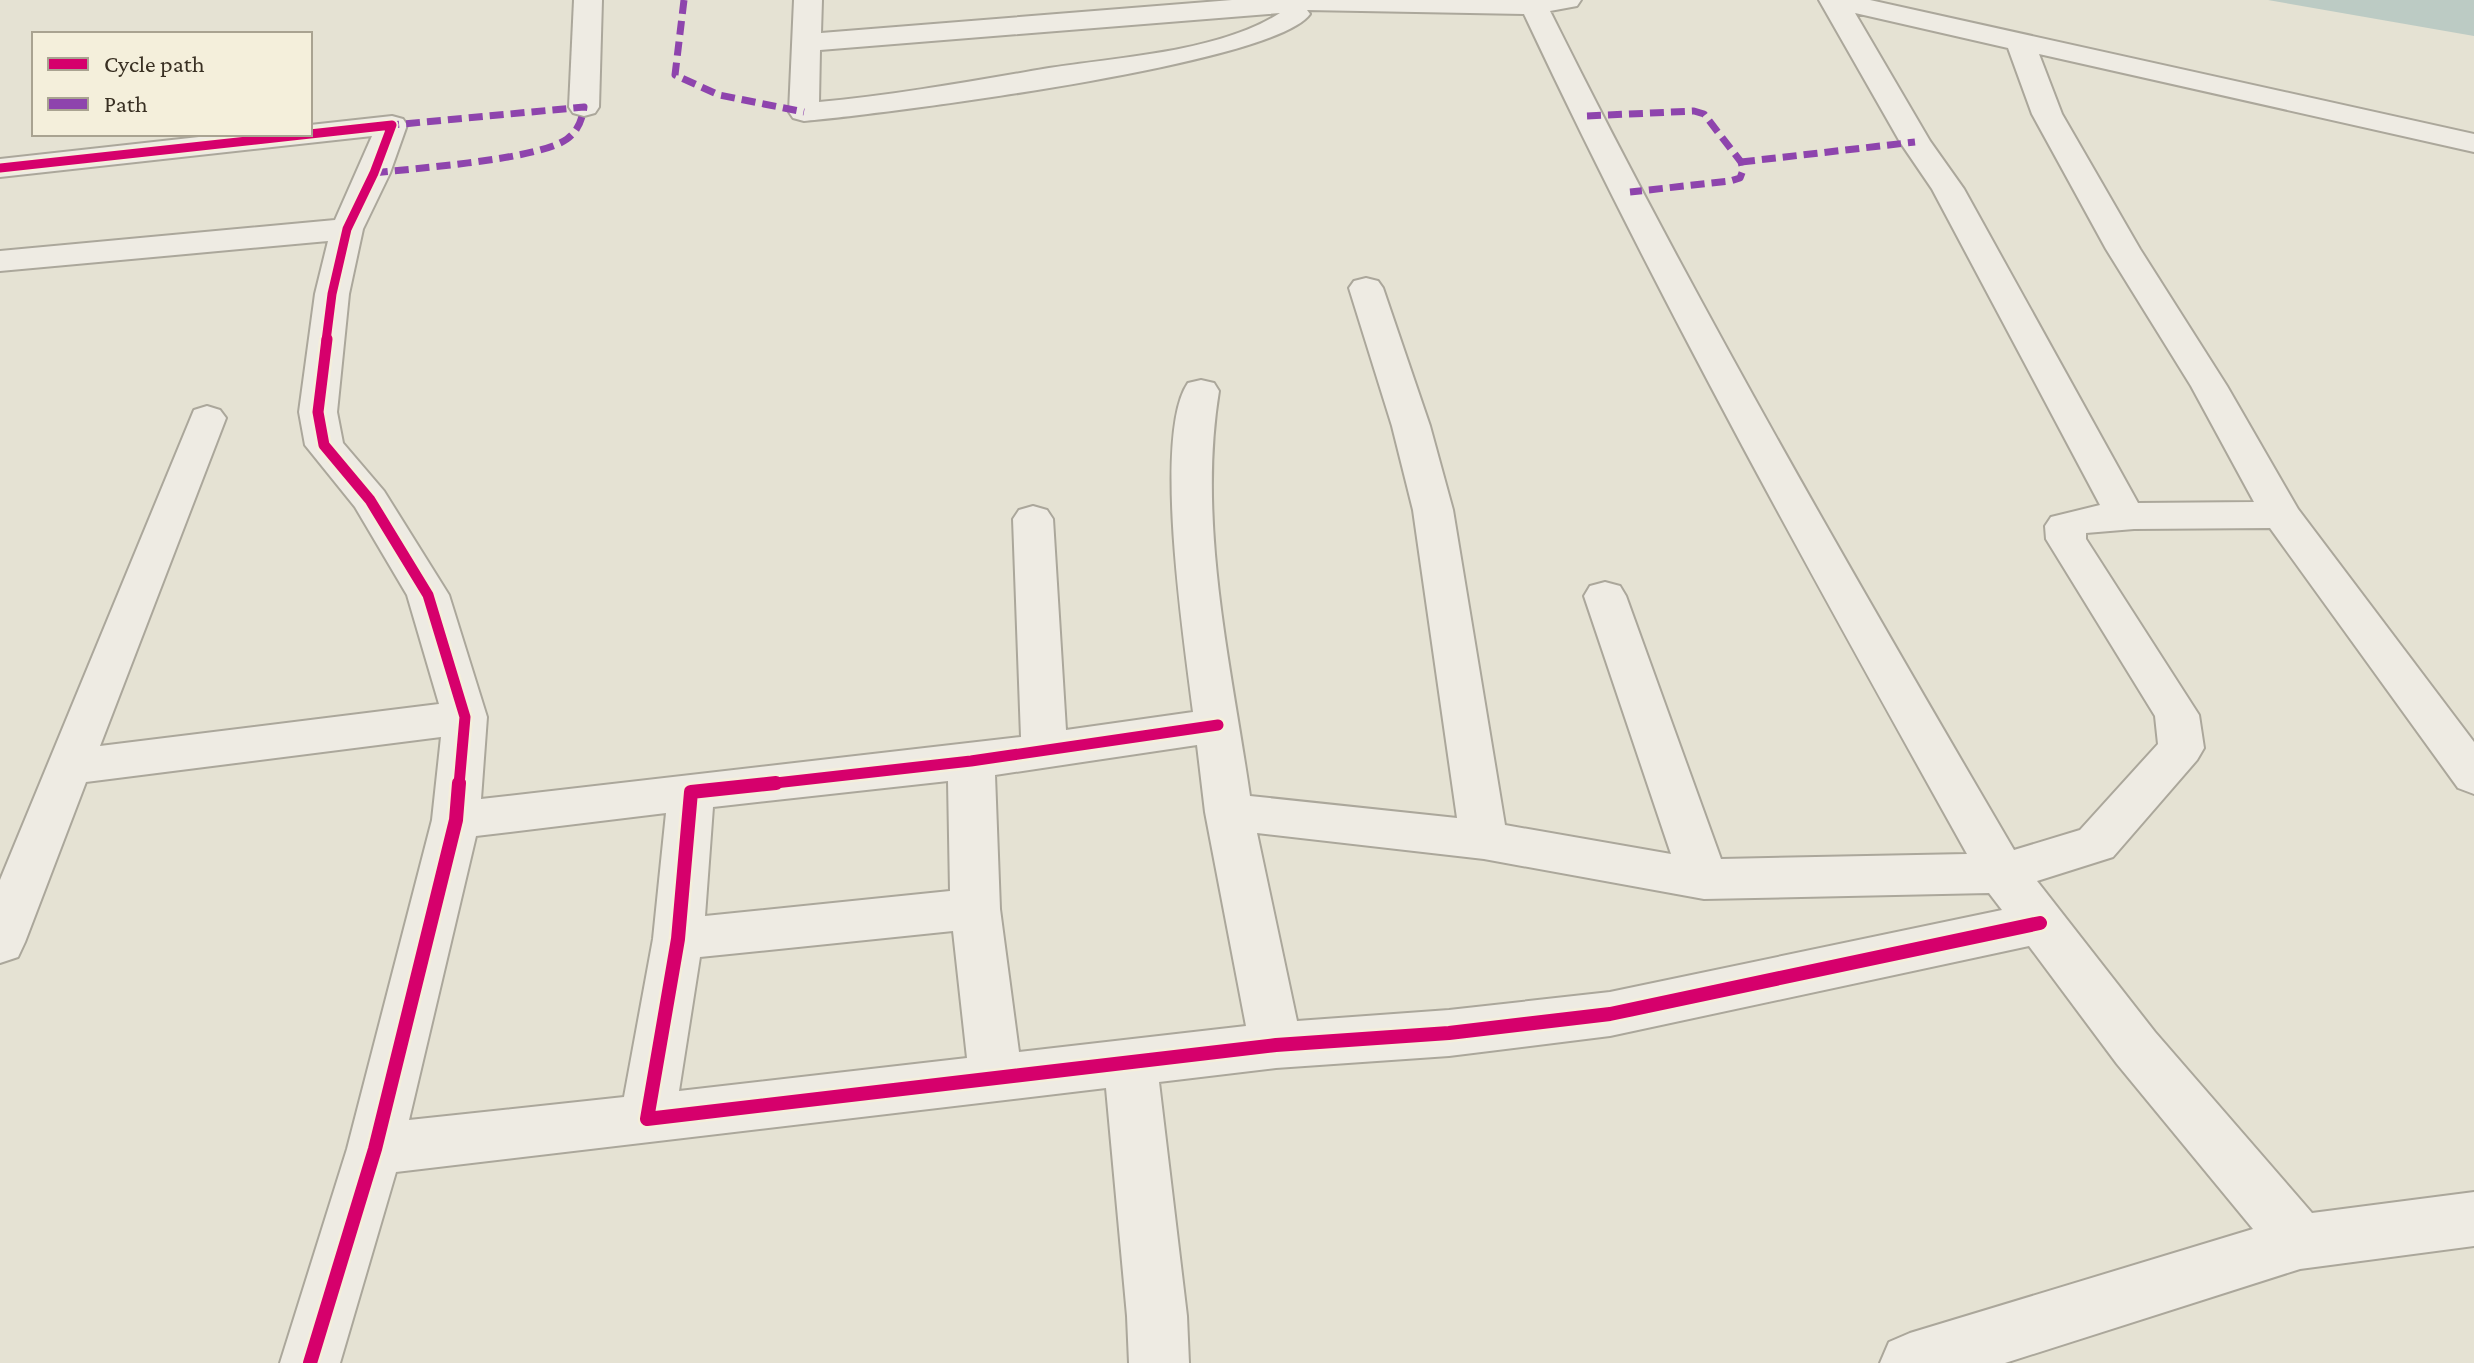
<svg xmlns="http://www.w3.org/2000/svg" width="2474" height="1363" viewBox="0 0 2474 1363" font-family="'Crimson Pro',serif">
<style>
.water{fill:#bccbc4}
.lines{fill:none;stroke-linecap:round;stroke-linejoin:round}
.minor-casing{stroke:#aba79b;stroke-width:4}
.minor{fill:#eeebe3;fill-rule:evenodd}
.quiet{stroke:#8e44ad;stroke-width:7;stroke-dasharray:14 7;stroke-linecap:butt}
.cycleway-far2-casing{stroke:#f4efdb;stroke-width:13}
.cycleway-far1-casing{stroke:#f4efdb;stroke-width:16}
.cycleway-casing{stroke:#f4efdb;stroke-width:19}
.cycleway-far2{stroke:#d6006c;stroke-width:9}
.cycleway-far1{stroke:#d6006c;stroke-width:11}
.cycleway{stroke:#d6006c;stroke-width:14}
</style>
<rect width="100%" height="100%" fill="#e5e2d3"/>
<path class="water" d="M2268,0H2474V36Z"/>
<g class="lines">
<defs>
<g id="minor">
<path d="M574,0H602L599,107L595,113L584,116L573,113L569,107Z"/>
<path d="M794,0H822L821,33L1232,0H1581L1577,6L1550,11C1692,297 1853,575 2014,850L2080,830L2158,744L2155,716L2046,539L2045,526L2051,517L2100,505L1932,189L1900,142L1819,0H1870L2474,134V152L2039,54L2062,114L2140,249L2227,386L2298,509L2474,742V794L2458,788L2270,528L2134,529L2086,533V539L2199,715L2204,748L2197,760L2113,857L2037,881L2155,1032L2312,1213L2474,1192V1246L2300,1269L2005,1363H1880L1889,1342L1910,1333L2253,1229L2117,1064L2029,946L1610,1036L1449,1056L1276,1068L1159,1082L1187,1316L1189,1363H1129L1127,1316L1106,1088L396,1172L340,1363H280L347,1149L432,820L441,737L86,782L25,942L18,957L0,963V880L194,410L207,406L220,410L226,418L100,746L439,704L407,595L355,507L305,445L299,412L315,294L328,241L0,271V251L335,220L372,136L0,177V159L226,134H310V125L392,116L403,119L407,125L390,173L363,229L349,294L337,412L343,443L384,491L449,595L487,717L481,799L1021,737L1013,519L1019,510L1033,506L1047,510L1053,519L1066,730L1193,712C1185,645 1152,435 1188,383L1201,380L1214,383L1219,391C1197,525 1231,664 1250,796L1457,818L1413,510L1392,426L1349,288L1354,281L1366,278L1378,281L1383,288L1430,426L1453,510L1505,825L1671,854L1584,596L1590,586L1605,582L1620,586L1626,596L1721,859L1967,854C1813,578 1658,300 1524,14L1307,10L1310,14C1274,65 882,114 804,121L793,118L789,112ZM1280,13C1219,52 1120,57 1049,68C973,81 896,95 819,102L820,50ZM1855,13L2008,48L2032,114L2106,249L2191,386L2254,502L2138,503L1964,189L1930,141ZM1197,745L1205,812L1246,1026L1019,1052L1000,909L995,775ZM948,781L950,891L705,916L713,807ZM666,813L653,939L624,1097L409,1120L476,836ZM1257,833L1484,859L1704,899L1989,893L2002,910L1610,992L1449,1010L1297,1021ZM953,931L967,1058L679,1091L700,957Z"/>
</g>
</defs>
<use href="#minor" class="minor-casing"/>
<use href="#minor" class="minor"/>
<g class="quiet">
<path d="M684,0L675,75L719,95L804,112"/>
<path d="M1587,116L1694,111L1704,114L1741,162L1743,170L1740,178L1730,181L1630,192"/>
<path d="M1741,162L1915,142"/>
<path d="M374,173C415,168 538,160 567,139C578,131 582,120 584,107L392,125"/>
</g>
<defs>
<path id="cycleway-far2" d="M0,168L392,125L374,173L347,229L332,294L326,341"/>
<g id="cycleway-far1">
<path d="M327,339L318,412L324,445L370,500L428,595L465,717L459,785"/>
<path d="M757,785L971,761L1218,725"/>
</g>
<g id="cycleway">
<path d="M776,783L691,792L678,939L647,1119L1276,1045L1449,1033L1610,1014L2040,923"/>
<path d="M310,1363L375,1149L456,820L459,783"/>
</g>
</defs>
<use href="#cycleway-far2" class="cycleway-far2-casing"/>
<use href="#cycleway-far1" class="cycleway-far1-casing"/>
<use href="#cycleway" class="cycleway-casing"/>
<use href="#cycleway-far2" class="cycleway-far2"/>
<use href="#cycleway-far1" class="cycleway-far1"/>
<use href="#cycleway" class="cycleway"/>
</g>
<rect x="32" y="32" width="280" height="104" fill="#f4efdb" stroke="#a9a391" stroke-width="2"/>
<rect x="48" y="58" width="40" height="12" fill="#d6006c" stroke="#a9a391" stroke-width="2"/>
<text x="104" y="72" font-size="24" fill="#393023">Cycle path</text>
<rect x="48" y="98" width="40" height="12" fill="#8e44ad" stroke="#a9a391" stroke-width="2"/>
<text x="104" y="112" font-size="24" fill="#393023">Path</text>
</svg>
